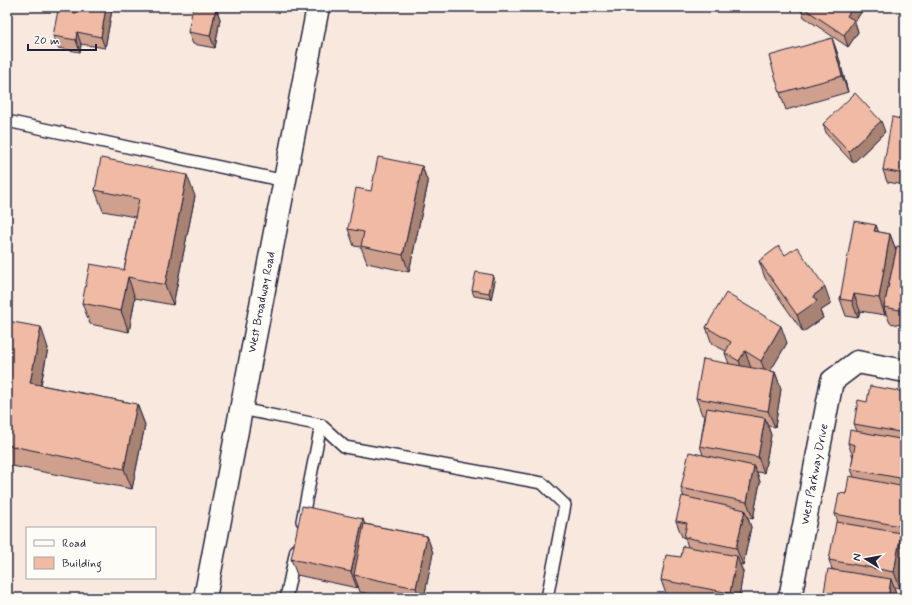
<svg xmlns="http://www.w3.org/2000/svg" width="912" height="605" viewBox="0 0 912 605" font-family="Mynerve,sans-serif">
<style>
.lines{fill:none;stroke-linecap:round;stroke-linejoin:round}
.service-casing{stroke:#22223b;stroke-width:14}
.minor-casing{stroke:#22223b;stroke-width:25}
.secondary-casing{stroke:#22223b;stroke-width:25}
.service{stroke:#fdfcf7;stroke-width:11}
.minor{stroke:#fdfcf7;stroke-width:22}
.secondary{stroke:#fdfcf7;stroke-width:22}
.wall{fill:#cea08d;stroke:#22223b}
.shaded-wall{fill:#a88273;stroke:#22223b}
.building{fill:#f0baa4;stroke:#22223b}
.labels{text-anchor:middle;stroke-width:3;stroke-linejoin:round;paint-order:stroke}
.street-label{font-size:12px;fill:#22223b;stroke:#fdfcf7}
</style>
<rect width="100%" height="100%" fill="#f9e8de"/>
<filter id="ink" filterUnits="userSpaceOnUse"><feTurbulence type="fractalNoise" baseFrequency=".025" numOctaves="2"/><feDisplacementMap in="SourceGraphic" scale="8" xChannelSelector="R" yChannelSelector="G"/><feConvolveMatrix kernelMatrix="1 2 1 2 8 2 1 2 1" color-interpolation-filters="sRGB"/></filter>
<g filter="url(#ink)">
<g class="lines">
<defs>
<g id="service">
<path d="M7,121L285,181"/>
<path d="M241,409L321,425L345,447L542,483L565,505L547,598"/>
<path d="M302,521L321,425"/>
<path d="M286,598L296,550"/>
</g>
<path id="minor" d="M790,598L832,381L857,362L905,371"/>
<path id="secondary" d="M205,598L318,7"/>
</defs>
<use href="#service" class="service-casing"/>
<use href="#minor" class="minor-casing"/>
<use href="#secondary" class="secondary-casing"/>
<use href="#service" class="service"/>
<use href="#minor" class="minor"/>
<use href="#secondary" class="secondary"/>
</g>
<g class="wall">
<path d="M800,7H863V9L855,22L858,32L848,47L804,17Z"/>
<path d="M216,8L220,19L215,48L193,44L188,32Z"/>
<path d="M112,10L105,48L81,44L80,52L58,48L53,36L76,13Z"/>
<path d="M832,38L838,55L848,92L786,110L780,93Z"/>
<path d="M905,120V185L887,182L883,170Z"/>
<path d="M823,124L885,132L853,163L827,135Z"/>
<path d="M422,166L428,183L409,272L367,263L361,247L354,246L348,229L371,191Z"/>
<path d="M95,190L195,196L173,305L135,298L129,332L90,324L82,303L124,270L135,217L103,211Z"/>
<path d="M876,225L878,232L890,234L896,250L905,247V326L890,323L885,311V315L860,311L858,318L846,316L840,299Z"/>
<path d="M785,255L831,304L820,311L823,318L803,332L765,278L759,261Z"/>
<path d="M493,275L495,281L491,299L474,296L472,290Z"/>
<path d="M7,321L48,348L41,385L137,404L145,425L132,489L7,465Z"/>
<path d="M706,327L787,343L770,371L775,372L781,389L775,427L768,426L771,435L764,473L757,472L760,482L753,519L748,518L751,527L743,565L740,564L743,572L739,598H672L667,597L661,580L681,557L688,547L685,538L682,537L676,521L684,497L681,488L703,455L700,446L705,415H702L696,398L729,364L725,353L726,351L712,344Z"/>
<path d="M905,392V542H904L905,544V562L900,588L894,587L897,596L832,569L829,560L838,522L835,514L854,477L851,469L853,457L848,443L857,431L854,424L867,402Z"/>
<path d="M365,524L427,536L433,553L424,598H390L360,592L358,586L357,588L297,575L291,559Z"/>
</g>
<g class="shaded-wall">
<path d="M106,7H111L112,10L105,48L101,37Z"/>
<path d="M853,7H863V9L855,22L858,32L848,47L844,35L847,16Z"/>
<path d="M216,8L220,19L215,48L210,36Z"/>
<path d="M77,32L81,44L80,52L76,40Z"/>
<path d="M832,38L838,55L848,92L842,76Z"/>
<path d="M881,121L885,132L853,163L849,151Z"/>
<path d="M422,166L428,183L409,272L403,255Z"/>
<path d="M187,175L195,196L173,305L165,285Z"/>
<path d="M876,225L882,241L874,231Z"/>
<path d="M890,234L896,251L884,307L885,311V315L879,298Z"/>
<path d="M493,275L495,281L491,299L489,293Z"/>
<path d="M128,277L135,298L129,332L121,311Z"/>
<path d="M825,287L831,304L820,311L823,318L803,332L797,315L813,296Z"/>
<path d="M854,294L860,311L858,318L852,301Z"/>
<path d="M781,326L787,343L767,377L761,361Z"/>
<path d="M41,327L48,348L37,403L30,383Z"/>
<path d="M745,351L751,368L745,378L739,361Z"/>
<path d="M775,372L781,389L775,427L768,411Z"/>
<path d="M137,404L145,425L132,489L124,469Z"/>
<path d="M765,418L771,435L764,473L758,457Z"/>
<path d="M754,466L760,482L753,519L747,502Z"/>
<path d="M745,510L751,527L743,565L736,548Z"/>
<path d="M363,519L369,536L354,575L358,586L357,588L351,572Z"/>
<path d="M901,533L905,544V562L900,588L894,572Z"/>
<path d="M427,536L433,553L424,598H420L416,588Z"/>
<path d="M737,556L743,572L739,598H732L730,593Z"/>
<path d="M891,579L897,596V598H888Z"/>
</g>
<g class="building">
<path d="M77,7H106L101,37L77,32L76,40L53,36L58,10L76,13Z"/>
<path d="M193,7H211L216,8L210,36L188,32Z"/>
<path d="M802,7H853L847,16L854,20L844,35Z"/>
<path d="M832,38L842,76L780,93L769,56Z"/>
<path d="M855,93L881,121L849,151L823,124Z"/>
<path d="M892,117L905,120V174L883,170Z"/>
<path d="M378,157L422,166L403,255L361,246L364,232L348,229L356,188L371,191Z"/>
<path d="M101,158L187,175L165,285L128,277L121,311L82,303L90,264L124,270L139,199L95,190Z"/>
<path d="M854,221L876,225L874,231L890,234L879,298L854,294L852,301L840,299Z"/>
<path d="M779,246L785,255L797,247L825,287L813,296L817,301L797,315L759,261Z"/>
<path d="M897,246L905,247V311L884,307Z"/>
<path d="M476,272L493,275L489,293L472,290Z"/>
<path d="M726,293L781,326L761,361L745,351L739,361L725,353L731,342L706,327Z"/>
<path d="M7,321L41,327L30,383L137,404L124,469L7,445Z"/>
<path d="M703,359L775,372L768,411L696,398Z"/>
<path d="M870,386L905,392V433L854,424L858,400L867,402Z"/>
<path d="M707,408L765,418L758,457L700,446Z"/>
<path d="M850,430L905,440V479L851,469L855,445L848,443Z"/>
<path d="M689,452L754,466L747,502L681,488Z"/>
<path d="M849,476L905,487V527L835,514L839,493L846,494Z"/>
<path d="M682,496L745,510L736,548L684,537L687,523L676,521Z"/>
<path d="M302,506L363,519L351,572L291,559Z"/>
<path d="M836,522L901,533L894,572L829,560Z"/>
<path d="M364,524L427,536L416,588L354,575Z"/>
<path d="M683,546L737,556L730,593L661,580L666,555L681,557Z"/>
<path d="M828,569L891,579L888,598H823Z"/>
<path d="M674,595L691,598H673Z"/>
</g>
</g>
<g class="labels">
<g class="street-label">
<text transform="translate(261 302) rotate(-79)" y="4">West Broadway Road</text>
<text transform="translate(814 474) rotate(-79)" y="4">West Parkway Drive</text>
</g>
</g>
<rect width="912" height="605" fill="none" stroke="#fdfcf7" stroke-width="24"/>
<rect x="12" y="12" width="888" height="581" fill="none" stroke="#22223b" stroke-width="1.5" filter="url(#ink)"/>
<rect x="26" y="527" width="130" height="52" fill="#fdfcf7" stroke="#a5a5ac"/>
<rect x="34" y="540" width="20" height="6" fill="#fdfcf7" stroke="#a5a5ac"/>
<text x="62" y="547" font-size="12" fill="#22223b">Road</text>
<rect x="34" y="557" width="20" height="12" fill="#f0baa4" stroke="#a5a5ac"/>
<text x="62" y="567" font-size="12" fill="#22223b">Building</text>
<g transform="translate(866 559) rotate(281)" stroke="#fdfcf7" stroke-width="3" paint-order="stroke">
<path d="M0-3L7 15L0 10L-7 15Z" fill="#22223b"/>
<text y="-6" font-size="11" font-weight="bold" text-anchor="middle" fill="#22223b">N</text>
</g>
<path d="M28 44v6h68v-6" fill="none" stroke="#22223b" stroke-width="2"/>
<text x="34" y="44" font-size="12" fill="#22223b" stroke="#fdfcf7" stroke-width="3" paint-order="stroke">20 m</text>
</svg>
